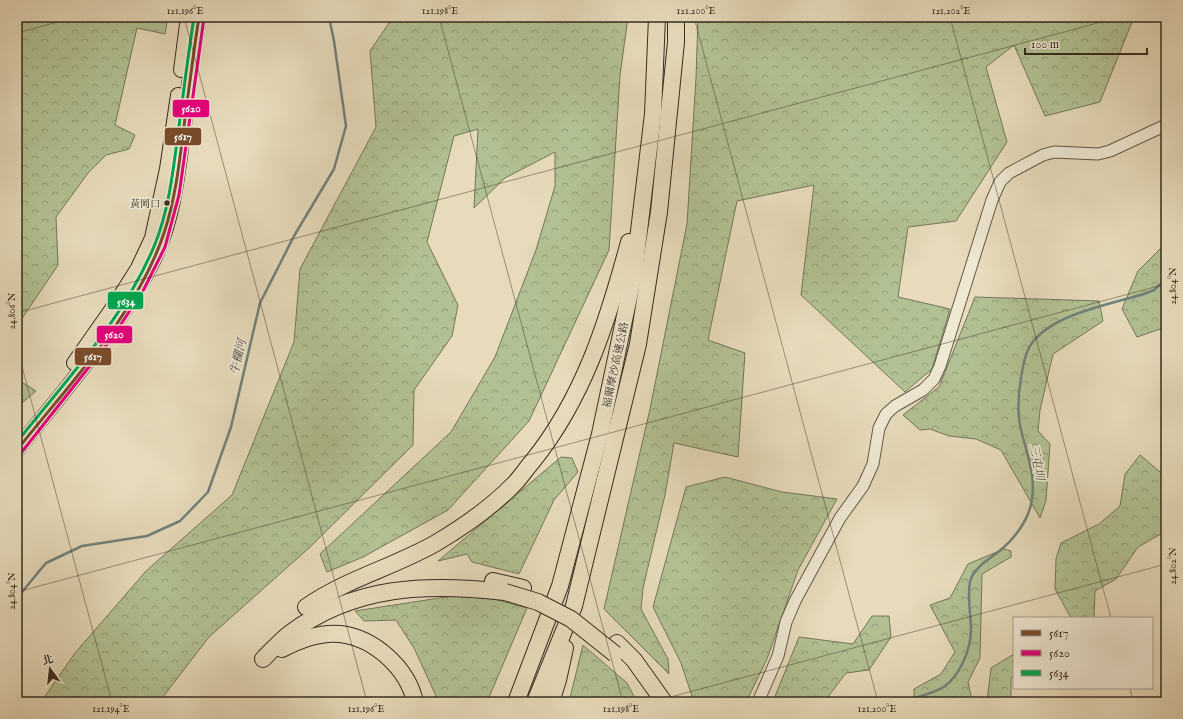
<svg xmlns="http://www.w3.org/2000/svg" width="1183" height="719" viewBox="0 0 1183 719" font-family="'IM FELL English','Noto Serif TC',serif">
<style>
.forest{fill:url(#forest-crowns);stroke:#74765a}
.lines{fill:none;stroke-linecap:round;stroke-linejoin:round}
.stream{stroke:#72817c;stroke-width:2.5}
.tertiary-casing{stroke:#635848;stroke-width:13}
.primary-casing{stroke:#372c21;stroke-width:16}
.motorway-casing{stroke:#372c21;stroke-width:18}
.tertiary{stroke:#efe8d3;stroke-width:11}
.primary{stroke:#e7dbbb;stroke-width:14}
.motorway{stroke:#e7dbbb;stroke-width:16}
.motorway-bridge-casing{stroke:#372c21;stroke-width:18;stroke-linecap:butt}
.motorway-bridge{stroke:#e7dbbb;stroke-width:16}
.bus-1-casing{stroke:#efe8d3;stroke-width:6}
.bus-2-casing{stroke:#efe8d3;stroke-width:6}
.bus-3-casing{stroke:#efe8d3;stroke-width:6}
.bus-1{stroke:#7a4b2a;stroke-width:3}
.bus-2{stroke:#e5007d;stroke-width:3}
.bus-3{stroke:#00a651;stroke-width:3}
.ticks{fill:none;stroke:#372c21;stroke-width:1;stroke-opacity:0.45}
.bus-dot{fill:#372c21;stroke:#efe8d3;stroke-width:1.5}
.labels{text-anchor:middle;stroke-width:3.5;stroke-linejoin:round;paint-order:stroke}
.bus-label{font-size:10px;fill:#372c21;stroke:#efe8d3;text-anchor:end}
.street-label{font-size:11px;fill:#372c21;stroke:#efe8d3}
.water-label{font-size:12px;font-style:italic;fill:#504f47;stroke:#efe8d3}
.line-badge{stroke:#efe8d3;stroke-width:1.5}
.badge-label{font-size:11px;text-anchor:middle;font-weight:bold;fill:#fff}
.neatline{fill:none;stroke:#372c21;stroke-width:1.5}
.ticks-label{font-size:10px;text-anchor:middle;fill:#372c21}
</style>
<defs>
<pattern id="forest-crowns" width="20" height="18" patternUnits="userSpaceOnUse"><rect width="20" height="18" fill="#b2c193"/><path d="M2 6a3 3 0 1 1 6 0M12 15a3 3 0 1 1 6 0" fill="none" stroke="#929d78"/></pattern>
</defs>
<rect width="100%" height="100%" fill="#e7dbbb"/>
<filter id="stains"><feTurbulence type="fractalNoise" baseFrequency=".005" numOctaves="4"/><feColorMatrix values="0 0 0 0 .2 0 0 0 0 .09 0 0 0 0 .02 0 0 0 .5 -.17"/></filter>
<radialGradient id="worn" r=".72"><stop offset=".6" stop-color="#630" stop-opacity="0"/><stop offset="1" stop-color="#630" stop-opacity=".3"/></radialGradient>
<g class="forest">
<path d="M17,17H168L165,34L137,28L115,125L135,135L129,149L106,155L88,173L56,217L58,265L17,326Z"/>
<path d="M393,17H628L620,75L609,250L529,421L448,510L363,557L327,572L320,554L451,432L495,357L536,250L555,186V152L505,178L474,208L478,129L454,136L427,242L458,305L452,336L414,390L413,445L309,548L209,637L159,702H41L75,653L146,571L232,495L294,342L300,269L376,127L370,51Z"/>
<path d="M698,17H1134L1100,102L1045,116L1014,45L986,67L1007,142L956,221L908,227L898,297L950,309L932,369L905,392L801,295L814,185L737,201L708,340L745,353L738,457L674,443L665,495L643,588L641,609L668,659L669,674L604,609L650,409L687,224L696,78Z"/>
<path d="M1166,243V327L1137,337L1122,309L1138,271Z"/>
<path d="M975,297L1099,301L1103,321L1053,354L1040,410L1038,431L1050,444L1046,501L1040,518L1001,450L976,439L949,436L930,429L920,430L903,415L939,387Z"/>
<path d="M17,379L36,391L22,403L17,401Z"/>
<path d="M1140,455L1166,477V531L1138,547L1116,579L1095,591L1094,618H1071L1055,589L1056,559L1061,543L1099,524L1120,506L1125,474Z"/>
<path d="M561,457L572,458L578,472L554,500L519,574L472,562L467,554L438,561Z"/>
<path d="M725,477L782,492L837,499L798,570L767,659L746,702H694L681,663L653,607L686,487Z"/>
<path d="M1004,549L1011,551V557L982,574L980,658L968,682L972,700L914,702V689L941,674L955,652L930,605L950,598L968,564Z"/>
<path d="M472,593L527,608L487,702H437V698L414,648L396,620L364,621L355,611Z"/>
<path d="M872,616H889L891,637L869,670L846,673L824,702H787L774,699L799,637L853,644Z"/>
<path d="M583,645L627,683L637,702H569Z"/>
<path d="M1014,654V676L1011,678V702H987L991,668Z"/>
</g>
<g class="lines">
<g class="stream">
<path d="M17,598L46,563L82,546L147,536L180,521L208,492L231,427L260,303L294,236L334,169L346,126L334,41L329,17"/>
<path d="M902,702C915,697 934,694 945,686C960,675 971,649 971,630C971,614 967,597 970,582C973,567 993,557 1003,548C1013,539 1023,526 1028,514C1039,486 1029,461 1022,434C1017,416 1018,396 1021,378C1023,366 1025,353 1032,343C1053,314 1111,304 1144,294L1154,290L1166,279"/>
</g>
<defs>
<path id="tertiary" d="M758,702L778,656L786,622L795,601L840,518L863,486L873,464L879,428L886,414L895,406L923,390L934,379L940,366L992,200L1000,182L1009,173L1043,155L1054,152L1098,154L1110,151L1166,125"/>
<g id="primary">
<path d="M181,70L188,17"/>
<path d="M74,363L114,306L138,268L152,238L167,169L178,95"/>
<path d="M17,450C63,391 120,328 153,261C174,219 178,171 184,125C188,89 193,53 199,17"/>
</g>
<g id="motorway">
<path d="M493,581L523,588"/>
<path d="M306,607C346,579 394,567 436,543C463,527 489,509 511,487C519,480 525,470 532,462C584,398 608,320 629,242"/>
<path d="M617,643L634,660L664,702"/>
<path d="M282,649C299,640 320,632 340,634C375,638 408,669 415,702"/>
<path d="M263,659C271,651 280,641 289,634C354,585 428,583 505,592"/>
<path d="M516,702L560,586L600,434L634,273L653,114L657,17"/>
<path d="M535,702L574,606L638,344L659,212L676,42V17"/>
<path d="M551,702L558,680L565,648"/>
</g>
</defs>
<use href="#tertiary" class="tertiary-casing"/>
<use href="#primary" class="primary-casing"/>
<use href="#motorway" class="motorway-casing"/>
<use href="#tertiary" class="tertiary"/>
<use href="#primary" class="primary"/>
<use href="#motorway" class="motorway"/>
<defs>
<path id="motorway-bridge" d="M505,592L538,602L571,619L615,654"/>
</defs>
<use href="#motorway-bridge" class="motorway-bridge-casing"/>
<use href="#motorway-bridge" class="motorway-bridge"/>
<defs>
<path id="bus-1" d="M17,450C70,383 139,312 165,230C175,199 179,166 183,134C188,95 193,56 199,17"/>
<path id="bus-2" d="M21,453L112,338L144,289L165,247L179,195L204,18"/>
<path id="bus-3" d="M17,442C66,380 125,318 155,244C169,209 173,171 178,134C183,95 188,56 194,17"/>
</defs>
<use href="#bus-1" class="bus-1-casing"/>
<use href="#bus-2" class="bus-2-casing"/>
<use href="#bus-3" class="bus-3-casing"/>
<use href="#bus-1" class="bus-1"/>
<use href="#bus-2" class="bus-2"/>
<use href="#bus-3" class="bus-3"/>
</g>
<path class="ticks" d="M184,17L367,702M439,17L623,702M694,17L878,702M950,17L1111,618M17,33L76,17M17,313L1120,17M17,348L112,702M17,592L1166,284M1130,688L1133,702M652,702L1166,564"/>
<circle class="bus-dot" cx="167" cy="203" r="3.5"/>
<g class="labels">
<g class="bus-label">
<text x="160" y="207">黃岡口</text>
</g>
<g class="street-label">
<text transform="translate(615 365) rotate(-78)" y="4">福爾摩沙高速公路</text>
</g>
<g class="water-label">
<text transform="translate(238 357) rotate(-77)" y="4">牛欄河</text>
<text transform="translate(1037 462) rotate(79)" y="4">三屯圳</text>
</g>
</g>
<g class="line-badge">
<rect x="172" y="99" width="38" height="19" rx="4" fill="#e5007d"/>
<rect x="164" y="127" width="38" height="19" rx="4" fill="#7a4b2a"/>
<rect x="107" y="291" width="37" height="19" rx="4" fill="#00a651"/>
<rect x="96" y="325" width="37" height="19" rx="4" fill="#e5007d"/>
<rect x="74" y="347" width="38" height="19" rx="4" fill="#7a4b2a"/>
</g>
<g class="badge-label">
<text x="191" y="112">5620</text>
<text x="183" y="140">5617</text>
<text x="126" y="305">5634</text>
<text x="114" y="338">5620</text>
<text x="93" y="360">5617</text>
</g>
<rect width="1183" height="719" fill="none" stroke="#e7dbbb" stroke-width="44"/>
<rect x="1013" y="617" width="140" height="72" fill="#efe8d3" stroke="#a59d8c"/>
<rect x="1021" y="630" width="20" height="6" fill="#7a4b2a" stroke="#a59d8c"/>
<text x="1049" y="637" font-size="12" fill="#372c21">5617</text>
<rect x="1021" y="650" width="20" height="6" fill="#e5007d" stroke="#a59d8c"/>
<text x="1049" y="657" font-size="12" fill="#372c21">5620</text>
<rect x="1021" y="670" width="20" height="6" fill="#00a651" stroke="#a59d8c"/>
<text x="1049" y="677" font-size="12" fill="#372c21">5634</text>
<g transform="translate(50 669) rotate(345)" stroke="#efe8d3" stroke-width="3" paint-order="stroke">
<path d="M0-3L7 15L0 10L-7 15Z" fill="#372c21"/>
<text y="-6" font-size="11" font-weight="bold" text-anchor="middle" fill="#372c21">北</text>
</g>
<path d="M1025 48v6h122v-6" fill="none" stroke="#372c21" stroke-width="2"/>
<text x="1031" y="48" font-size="12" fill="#372c21" stroke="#efe8d3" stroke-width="3" paint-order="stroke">100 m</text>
<rect x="22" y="22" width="1139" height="675" class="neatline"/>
<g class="ticks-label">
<text x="185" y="14">121.196°E</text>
<text x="440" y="14">121.198°E</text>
<text x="696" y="14">121.200°E</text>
<text x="951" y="14">121.202°E</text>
<text transform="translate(1172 286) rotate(-90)" y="4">24.804°N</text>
<text transform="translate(11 311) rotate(-90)" y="4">24.806°N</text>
<text transform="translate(1172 566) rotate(-90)" y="4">24.802°N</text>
<text transform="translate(11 591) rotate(-90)" y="4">24.804°N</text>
<text x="111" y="712">121.194°E</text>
<text x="366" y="712">121.196°E</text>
<text x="621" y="712">121.198°E</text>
<text x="877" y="712">121.200°E</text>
</g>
<rect width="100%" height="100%" filter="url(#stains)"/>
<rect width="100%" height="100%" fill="url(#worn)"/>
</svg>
